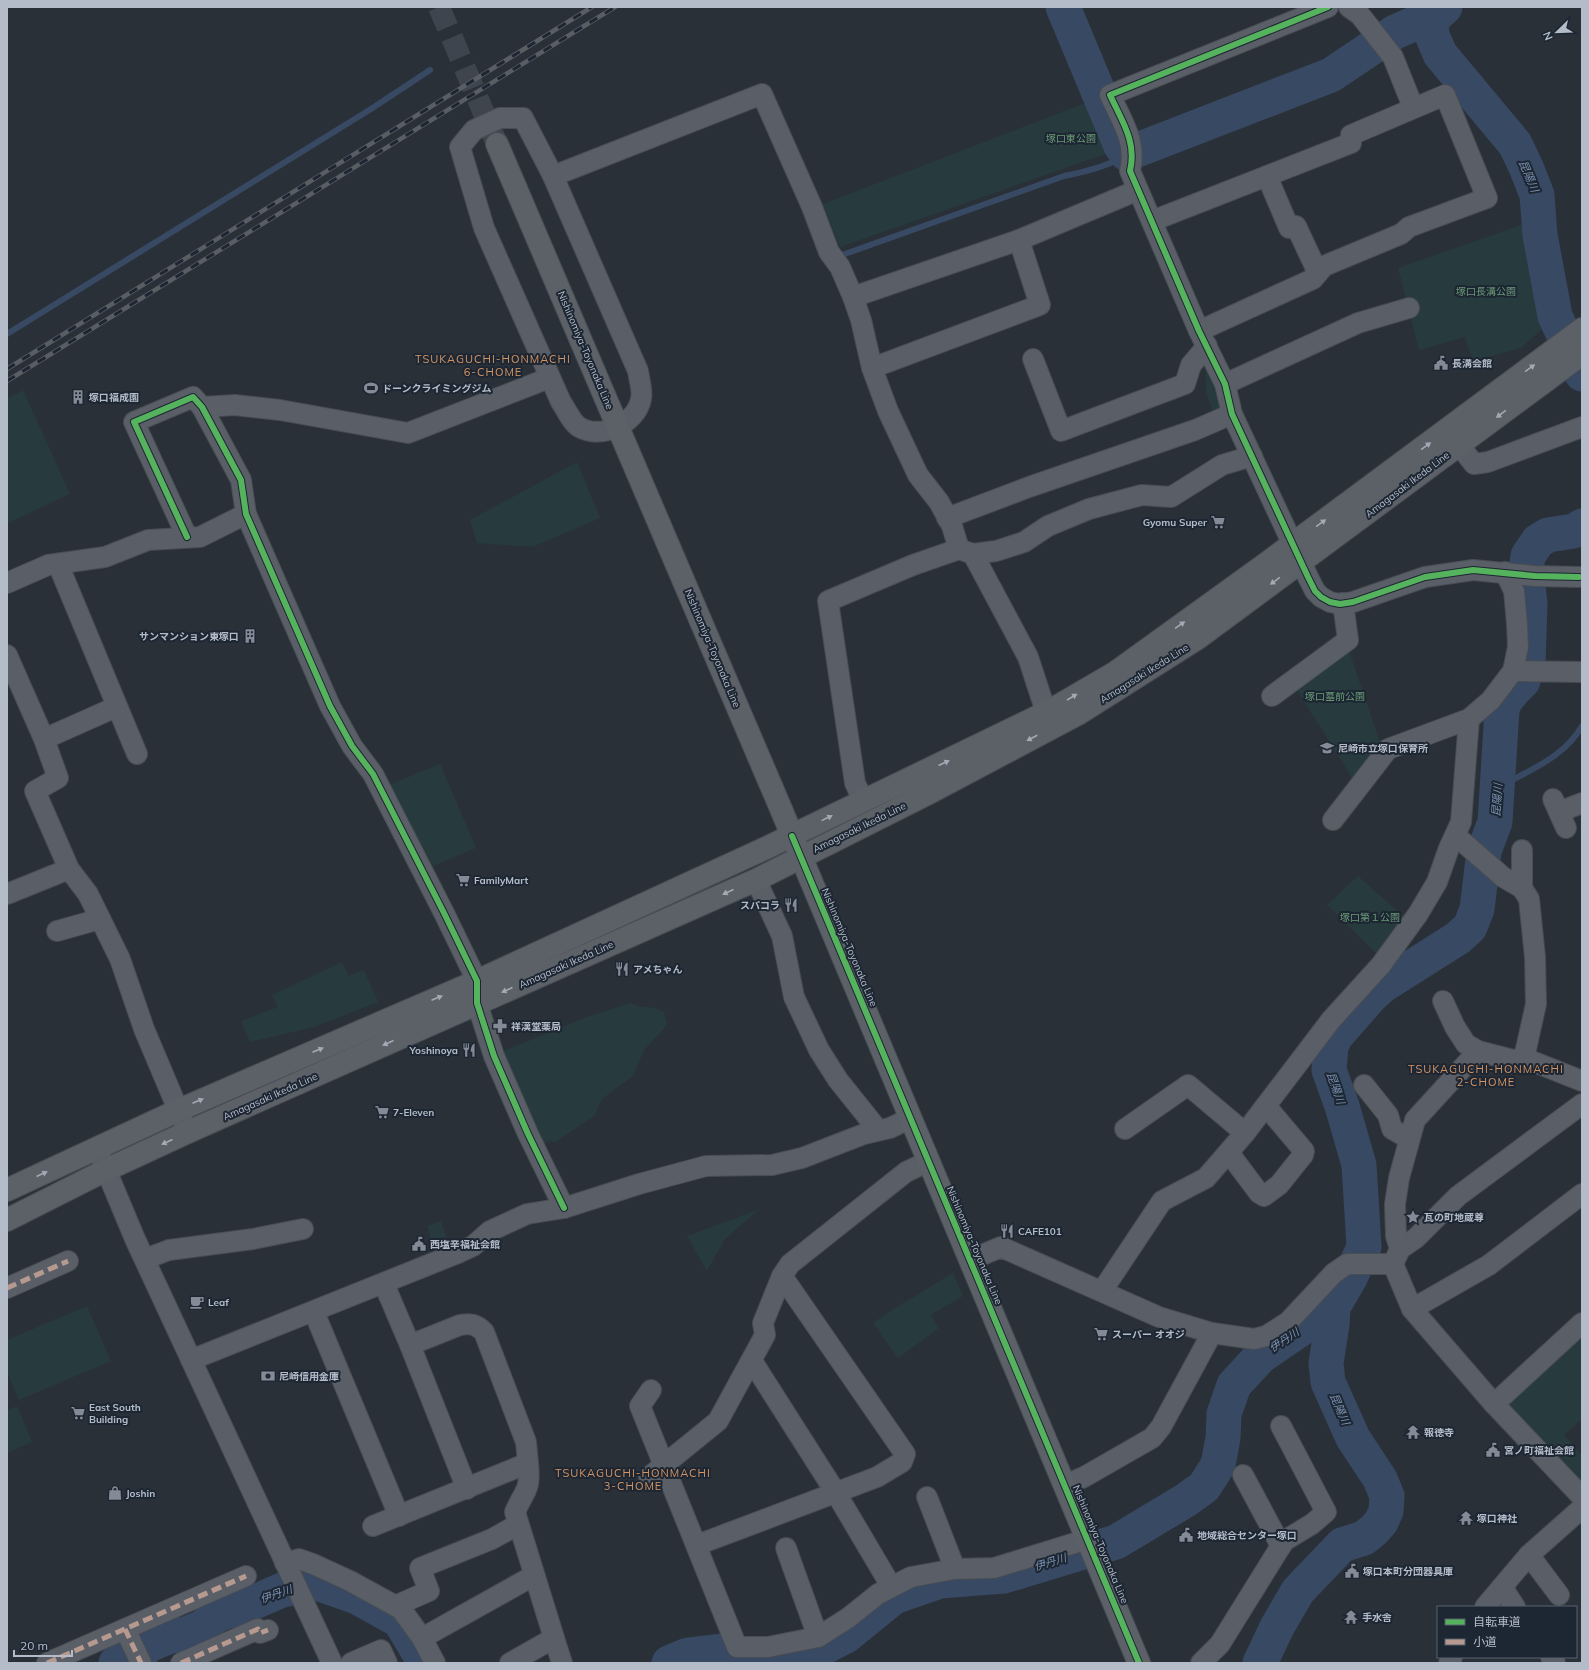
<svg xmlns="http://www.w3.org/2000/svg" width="1589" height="1670" viewBox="0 0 1589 1670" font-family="Mulish,'Noto Sans JP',sans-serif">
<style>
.green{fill:#273a3e}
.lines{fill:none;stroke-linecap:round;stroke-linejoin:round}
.stream{stroke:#384963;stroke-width:6}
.river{stroke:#384963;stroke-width:35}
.major-tunnel{stroke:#3f454e;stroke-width:22;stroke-dasharray:22 11;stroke-linecap:butt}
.minor-casing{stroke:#484c53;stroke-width:22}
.major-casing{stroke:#484c55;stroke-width:24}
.minor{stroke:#5a5e66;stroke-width:20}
.major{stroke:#5c6168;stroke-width:22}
.rail-casing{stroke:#595d64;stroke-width:4.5}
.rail{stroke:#1d2633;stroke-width:3;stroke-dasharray:9;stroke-linecap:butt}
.quiet{stroke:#b69a8f;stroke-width:5;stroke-dasharray:10 5;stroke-linecap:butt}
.cycleway-casing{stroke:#1d2633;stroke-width:8}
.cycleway{stroke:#56b35d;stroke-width:6}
.oneway{fill:#a2aab6}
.labels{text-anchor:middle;stroke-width:4;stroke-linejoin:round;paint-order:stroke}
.park-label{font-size:10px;fill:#6b9a76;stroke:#1d2633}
.street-label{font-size:10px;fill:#b4bcc9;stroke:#1d2633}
.poi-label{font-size:10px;font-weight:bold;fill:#b4bcc9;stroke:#1d2633;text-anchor:start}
.water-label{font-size:11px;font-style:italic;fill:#7c92b1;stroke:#1d2633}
.neighbourhood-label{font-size:11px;letter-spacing:1px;fill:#d59563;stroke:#1d2633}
</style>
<rect width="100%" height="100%" fill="#2a3038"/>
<g class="green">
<path d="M1093,100L1114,151L840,247L823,204Z"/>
<path d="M1524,224L1542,314L1546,325L1521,348L1473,361L1465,337L1419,350L1398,268Z"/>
<path d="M1205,367L1221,397L1223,409L1213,413L1206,392Z"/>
<path d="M23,390L70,494L8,523L7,399Z"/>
<path d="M577,462L600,518L532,547L477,543L470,520Z"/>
<path d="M1348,648L1381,745L1354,781L1296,688Z"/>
<path d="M440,764L476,848L433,866L389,785Z"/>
<path d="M1358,876L1403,916L1385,945L1377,954L1327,905Z"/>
<path d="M342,962L348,976L364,970L378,1002L314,1027L250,1042L241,1021L278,1007L272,995Z"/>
<path d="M630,1003C639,1009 651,1004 664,1012L667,1025L644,1050L633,1076L602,1099L595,1115L554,1143L551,1140L540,1146L501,1052L587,1017Z"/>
<path d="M758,1210L725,1239L707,1271L687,1236Z"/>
<path d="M441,1221L450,1249L436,1254L427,1226Z"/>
<path d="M953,1273L963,1296L931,1315L939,1328L898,1358L873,1323L889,1312Z"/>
<path d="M87,1306L111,1361L19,1400L7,1372V1340Z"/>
<path d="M1582,1331V1419L1564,1435L1582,1455V1483L1505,1403Z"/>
<path d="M17,1406L32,1442L7,1453V1411Z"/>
</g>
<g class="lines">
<g class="stream">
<path d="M842,255L1064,176C1085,172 1110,166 1127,154"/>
<path d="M7,334L371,109L430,70"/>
<path d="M1498,788C1528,770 1563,759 1582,726"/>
</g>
<g class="river">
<path d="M1063,7L1121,146L1127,154L1331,75L1395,32L1436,14"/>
<path d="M1445,7L1431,20L1432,35L1440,54L1515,144L1526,167L1537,195L1540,235L1555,316L1582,374"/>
<path d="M116,1663L143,1651L146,1646L175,1634L181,1636L208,1625L210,1619L231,1609L234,1611L282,1590L317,1583L357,1597L400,1621L425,1663"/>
<path d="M669,1663L688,1655L721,1651L776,1658L815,1652L846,1636L894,1597L940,1581L1004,1576L1116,1542L1186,1500L1204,1487L1218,1465L1223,1438L1224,1414L1234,1385L1261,1356L1333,1307"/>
<path d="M1260,1663L1277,1627L1298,1591L1342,1545L1364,1538L1374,1530L1381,1522L1386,1511L1387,1496L1380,1479L1353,1438L1328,1382L1326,1363L1332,1325L1333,1307L1350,1278L1364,1247L1359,1165L1342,1106L1329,1070L1331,1046L1336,1036L1371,996L1382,986L1458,938L1470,927L1477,909L1484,851L1495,822L1502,710L1505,701L1514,690L1523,681L1528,663L1530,604L1526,569L1528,556L1538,541L1548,535L1574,531L1582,526"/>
</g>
<path class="major-tunnel" d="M439,7L497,144"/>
<defs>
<g id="minor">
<path d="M1328,7L1110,95C1122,121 1137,142 1130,171L1199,331L1225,384L1232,414L1308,577L1315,591L1321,597L1330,602L1340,604L1353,602L1425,577L1473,570L1535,576L1579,577"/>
<path d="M1349,7L1360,15L1393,57L1413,107"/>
<path d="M500,118H523L553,176L638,371C639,379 643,391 641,399C636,424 601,440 579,427C572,423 566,409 561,402L484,228L460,147L474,130Z"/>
<path d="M553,176L762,94L812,207L829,252L840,267L853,297L861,320L872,368L888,411L918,475L939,502L952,526L959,549L973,554L996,551L1024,542L1048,526L1089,509L1142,495L1171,497L1222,465L1252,456"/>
<path d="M1267,176L1289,228L1296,226L1318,273"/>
<path d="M1152,221L1351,143V135L1445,95L1487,198L1409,227L1401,234L1324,266L1313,279L1199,331"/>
<path d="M853,297L1019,240L1138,190"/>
<path d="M1033,359L1061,431L1185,384L1191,365L1207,346"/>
<path d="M872,368L1040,305L1019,240"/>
<path d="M1225,384L1358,323L1409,308"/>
<path d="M202,407L235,405L280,410L408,433L549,378"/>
<path d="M1459,445L1474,464L1488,462L1582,427"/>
<path d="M947,518L1029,487L1195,430L1232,414"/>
<path d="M187,537L134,422L193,397L202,407L241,480L246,514L330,706L352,746L373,774L444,913L477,981V1003L494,1056L528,1134L564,1208"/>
<path d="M973,554L1028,657L1046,712"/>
<path d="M58,564L137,754"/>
<path d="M7,583L48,565L105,557L148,540L200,537L246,514"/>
<path d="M7,655L44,739L58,778L35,791L69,869L88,894L120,959L144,1029L185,1126"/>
<path d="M1513,671L1582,672"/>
<path d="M1272,696L1348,640L1343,603"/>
<path d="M44,739L116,707"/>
<path d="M1553,799L1566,828"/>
<path d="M863,800L855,783L828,601L913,565L959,549"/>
<path d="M1559,812L1582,803"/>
<path d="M1333,820L1388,749L1469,719L1491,700L1513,671L1518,647L1517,624L1514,591L1505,572"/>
<path d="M1456,836L1503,877L1522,888L1529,899L1535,957L1536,1004L1524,1058"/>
<path d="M1522,850V888"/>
<path d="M756,880L782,936L794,997L819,1050L838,1080L878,1130"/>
<path d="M7,894L69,869"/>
<path d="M57,931L100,919"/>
<path d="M1443,1001L1455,1027L1466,1044L1478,1051"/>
<path d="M1364,1085L1388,1115L1392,1129L1409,1139"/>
<path d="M1125,1129L1188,1085L1245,1133"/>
<path d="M97,1148L135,1239L332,1663"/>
<path d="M1229,1153L1259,1193L1264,1196L1279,1185L1303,1155L1304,1151L1266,1106"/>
<path d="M1400,1249L1416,1238L1458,1196L1582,1104"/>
<path d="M145,1259L169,1250L253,1239L303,1229"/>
<path d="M970,1260L1001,1247L1159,1317L1212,1333L1254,1339L1266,1336L1288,1322L1334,1273L1347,1264H1393L1412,1309L1494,1404L1582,1497"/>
<path d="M1393,1264L1400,1249L1396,1236L1395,1204L1399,1178L1415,1120L1478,1051L1513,1060L1524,1058L1582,1081"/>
<path d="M384,1284L410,1345L467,1489"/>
<path d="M7,1288L68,1261"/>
<path d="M1102,1291L1162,1201L1206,1178L1245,1133L1331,1020L1381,965L1418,914L1437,882L1449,848L1461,822L1469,719"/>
<path d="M1412,1309L1489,1265L1582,1194"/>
<path d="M314,1312L399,1516"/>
<path d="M191,1360L458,1253L473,1246L490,1231L527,1214L564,1208L639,1184L706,1166L772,1165L802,1158L864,1134L890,1128L911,1118"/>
<path d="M752,1361L836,1493L891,1586"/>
<path d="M651,1390L640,1406L737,1647H768L818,1637L848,1618L878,1594L911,1577L955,1569L994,1568L1088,1539"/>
<path d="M1494,1404L1582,1323"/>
<path d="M1243,1475L1281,1546"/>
<path d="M649,1477L718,1421L765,1335L763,1323L782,1276L790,1264L906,1172L929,1161"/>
<path d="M1065,1485L1084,1477L1152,1438L1161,1427L1212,1333"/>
<path d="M927,1497L955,1569"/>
<path d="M373,1526L528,1463L526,1442L484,1332C476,1324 470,1323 460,1325L410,1345"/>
<path d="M697,1545L877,1477L902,1462L905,1454L782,1276"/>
<path d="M786,1548L818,1637"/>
<path d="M1529,1555L1559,1595"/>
<path d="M285,1563L299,1559L313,1564L350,1581L401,1609L422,1638L435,1663"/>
<path d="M1502,1587L1515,1607"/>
<path d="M395,1606L429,1591L420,1568L492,1539L517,1525"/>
<path d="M1485,1607L1529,1555L1582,1508"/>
<path d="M125,1629L141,1663"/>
<path d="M422,1638L533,1576"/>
<path d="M554,1638L562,1663"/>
<path d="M1551,1657L1555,1663"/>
<path d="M47,1663L246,1576"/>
<path d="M181,1663L258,1629L260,1633L268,1630"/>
<path d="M351,1663L381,1650L387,1663"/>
<path d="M510,1663L554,1638L515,1512C525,1489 531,1491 528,1463"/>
<path d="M1201,1663L1220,1644L1284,1541L1312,1524L1326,1512L1281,1426"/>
<path d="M1449,1663L1452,1657"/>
</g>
<g id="major">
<path d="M497,144L781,809L1139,1663"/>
<path d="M7,1190L179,1110L477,981L766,848L1049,711L1116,672L1267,563L1582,329"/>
<path d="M7,1220L106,1170L188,1132L756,880L929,793L1078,714L1198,638L1582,354"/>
</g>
</defs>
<use href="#minor" class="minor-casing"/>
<use href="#major" class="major-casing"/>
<use href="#minor" class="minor"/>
<use href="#major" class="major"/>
<defs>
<g id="rail">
<path d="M7,369L592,7"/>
<path d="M7,381L615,7"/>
</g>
</defs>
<use href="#rail" class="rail-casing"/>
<use href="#rail" class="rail"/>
<g class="quiet">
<path d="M7,1288L68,1261"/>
<path d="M125,1629L141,1663"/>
<path d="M47,1663L246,1576"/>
<path d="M181,1663L258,1629L260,1633L268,1630"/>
</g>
<defs>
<g id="cycleway">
<path d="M1328,7L1110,95C1122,121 1137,142 1130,171L1199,331L1225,384L1232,414L1308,577L1315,591L1321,597L1330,602L1340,604L1353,602L1425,577L1473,570L1535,576L1579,577"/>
<path d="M187,537L134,422L193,397L202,407L241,480L246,514L330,706L352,746L373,774L444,913L477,981V1003L494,1056L528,1134L564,1208"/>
<path d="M792,836L1139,1663"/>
</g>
</defs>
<use href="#cycleway" class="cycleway-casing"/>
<use href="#cycleway" class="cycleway"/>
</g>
<defs><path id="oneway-solid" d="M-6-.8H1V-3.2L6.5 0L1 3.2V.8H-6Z"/></defs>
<g class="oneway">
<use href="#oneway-solid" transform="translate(1530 368) rotate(-36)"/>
<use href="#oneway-solid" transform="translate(1501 414) rotate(143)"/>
<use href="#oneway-solid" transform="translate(1426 446) rotate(-36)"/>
<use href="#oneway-solid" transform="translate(1321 523) rotate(-36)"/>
<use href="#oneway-solid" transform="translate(1275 581) rotate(144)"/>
<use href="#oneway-solid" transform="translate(1180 625) rotate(-35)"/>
<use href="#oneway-solid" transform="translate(1072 697) rotate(-31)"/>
<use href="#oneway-solid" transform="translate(1032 738) rotate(152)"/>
<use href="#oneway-solid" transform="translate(944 763) rotate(-25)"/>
<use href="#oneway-solid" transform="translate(827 818) rotate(-26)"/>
<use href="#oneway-solid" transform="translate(728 892) rotate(156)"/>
<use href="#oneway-solid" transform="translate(507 990) rotate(156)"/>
<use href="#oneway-solid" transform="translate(437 998) rotate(-23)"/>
<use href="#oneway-solid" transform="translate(388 1043) rotate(156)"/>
<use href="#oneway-solid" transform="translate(318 1050) rotate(-23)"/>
<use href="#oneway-solid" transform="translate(198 1101) rotate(-23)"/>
<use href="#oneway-solid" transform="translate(167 1142) rotate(155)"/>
<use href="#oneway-solid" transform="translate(42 1174) rotate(-25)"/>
</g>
<defs>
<symbol id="civic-bare" viewBox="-9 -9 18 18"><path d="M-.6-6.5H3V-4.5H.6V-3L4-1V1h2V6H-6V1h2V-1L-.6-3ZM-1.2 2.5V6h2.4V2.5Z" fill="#848b96" stroke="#1d2633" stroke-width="2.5" paint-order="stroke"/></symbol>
<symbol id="stadium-bare" viewBox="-9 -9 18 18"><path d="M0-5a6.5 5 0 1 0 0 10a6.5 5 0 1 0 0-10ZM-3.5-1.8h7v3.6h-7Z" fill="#848b96" stroke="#1d2633" stroke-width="2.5" paint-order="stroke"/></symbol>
<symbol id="building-bare" viewBox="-9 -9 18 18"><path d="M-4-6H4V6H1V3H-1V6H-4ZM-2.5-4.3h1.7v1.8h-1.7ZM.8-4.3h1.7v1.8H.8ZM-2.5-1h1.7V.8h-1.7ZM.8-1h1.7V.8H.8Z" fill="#848b96" stroke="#1d2633" stroke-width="2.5" paint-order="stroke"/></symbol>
<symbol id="supermarket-bare" viewBox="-9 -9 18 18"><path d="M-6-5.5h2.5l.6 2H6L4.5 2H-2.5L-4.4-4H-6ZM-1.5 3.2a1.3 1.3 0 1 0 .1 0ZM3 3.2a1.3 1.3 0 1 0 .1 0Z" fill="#848b96" stroke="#1d2633" stroke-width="2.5" paint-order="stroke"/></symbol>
<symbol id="school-bare" viewBox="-9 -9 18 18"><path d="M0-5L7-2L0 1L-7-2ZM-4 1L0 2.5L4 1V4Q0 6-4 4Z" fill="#848b96" stroke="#1d2633" stroke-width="2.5" paint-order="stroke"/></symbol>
<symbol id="restaurant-bare" viewBox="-9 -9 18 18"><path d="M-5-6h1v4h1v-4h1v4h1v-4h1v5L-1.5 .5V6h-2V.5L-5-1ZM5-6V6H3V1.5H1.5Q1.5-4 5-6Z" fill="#848b96" stroke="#1d2633" stroke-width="2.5" paint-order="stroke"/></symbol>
<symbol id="pharmacy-bare" viewBox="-9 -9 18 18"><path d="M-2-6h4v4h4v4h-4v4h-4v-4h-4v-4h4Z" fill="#848b96" stroke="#1d2633" stroke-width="2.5" paint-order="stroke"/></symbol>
<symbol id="sight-bare" viewBox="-9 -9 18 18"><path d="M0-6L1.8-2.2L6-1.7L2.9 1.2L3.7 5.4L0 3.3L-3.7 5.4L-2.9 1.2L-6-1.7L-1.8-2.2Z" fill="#848b96" stroke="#1d2633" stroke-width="2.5" paint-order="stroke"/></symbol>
<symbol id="cafe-bare" viewBox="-9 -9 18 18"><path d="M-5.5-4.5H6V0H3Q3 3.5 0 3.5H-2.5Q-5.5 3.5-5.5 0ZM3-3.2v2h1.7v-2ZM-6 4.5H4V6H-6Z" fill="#848b96" stroke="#1d2633" stroke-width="2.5" paint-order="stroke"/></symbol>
<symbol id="bank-bare" viewBox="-9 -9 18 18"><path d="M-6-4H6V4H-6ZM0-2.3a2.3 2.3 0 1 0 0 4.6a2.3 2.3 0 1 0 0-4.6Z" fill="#848b96" stroke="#1d2633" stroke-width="2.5" paint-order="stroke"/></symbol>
<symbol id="temple-bare" viewBox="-9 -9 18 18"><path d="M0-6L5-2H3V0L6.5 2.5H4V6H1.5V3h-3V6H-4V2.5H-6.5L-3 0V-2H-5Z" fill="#848b96" stroke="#1d2633" stroke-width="2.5" paint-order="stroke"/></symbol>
<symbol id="shop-bare" viewBox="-9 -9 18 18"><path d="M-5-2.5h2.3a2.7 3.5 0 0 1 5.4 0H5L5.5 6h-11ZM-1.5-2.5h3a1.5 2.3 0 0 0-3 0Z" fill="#848b96" stroke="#1d2633" stroke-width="2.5" paint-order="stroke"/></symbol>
</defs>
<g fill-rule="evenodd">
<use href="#civic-bare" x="1431" y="353" width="20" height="20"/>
<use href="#stadium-bare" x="361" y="378" width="20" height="20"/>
<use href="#building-bare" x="68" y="387" width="20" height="20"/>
<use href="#supermarket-bare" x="1208" y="512" width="20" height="20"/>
<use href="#building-bare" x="240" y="626" width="20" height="20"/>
<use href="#school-bare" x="1317" y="738" width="20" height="20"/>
<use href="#supermarket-bare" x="453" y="870" width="20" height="20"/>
<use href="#restaurant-bare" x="781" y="895" width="20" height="20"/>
<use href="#restaurant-bare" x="612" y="959" width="20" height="20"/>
<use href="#pharmacy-bare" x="490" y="1016" width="20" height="20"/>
<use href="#restaurant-bare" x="459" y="1040" width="20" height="20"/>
<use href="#supermarket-bare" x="372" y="1102" width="20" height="20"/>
<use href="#sight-bare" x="1403" y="1207" width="20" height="20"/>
<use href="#restaurant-bare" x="997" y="1221" width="20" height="20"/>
<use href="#civic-bare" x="409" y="1234" width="20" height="20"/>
<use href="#cafe-bare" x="187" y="1292" width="20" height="20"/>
<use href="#supermarket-bare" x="1091" y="1324" width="20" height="20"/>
<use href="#bank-bare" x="258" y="1366" width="20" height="20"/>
<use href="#supermarket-bare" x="68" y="1403" width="20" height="20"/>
<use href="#temple-bare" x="1403" y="1422" width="20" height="20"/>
<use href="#civic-bare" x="1483" y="1440" width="20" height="20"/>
<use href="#shop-bare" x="105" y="1483" width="20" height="20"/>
<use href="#temple-bare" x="1456" y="1508" width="20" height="20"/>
<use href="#civic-bare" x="1176" y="1525" width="20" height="20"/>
<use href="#civic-bare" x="1342" y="1561" width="20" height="20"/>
<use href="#temple-bare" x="1341" y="1607" width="20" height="20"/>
</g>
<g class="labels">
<g class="park-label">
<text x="1071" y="142">塚口東公園</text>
<text x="1486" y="295">塚口長溝公園</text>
<text x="1335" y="700">塚口墓前公園</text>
<text x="1370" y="921">塚口第１公園</text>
</g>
<g class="street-label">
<text transform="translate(586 350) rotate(67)" y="4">Nishinomiya-Toyonaka Line</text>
<text transform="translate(1407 484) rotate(-37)" y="4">Amagasaki Ikeda Line</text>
<text transform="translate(713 648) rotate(67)" y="4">Nishinomiya-Toyonaka Line</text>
<text transform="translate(1144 673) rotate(-32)" y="4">Amagasaki Ikeda Line</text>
<text transform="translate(859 827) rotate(-26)" y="4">Amagasaki Ikeda Line</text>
<text transform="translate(850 947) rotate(67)" y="4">Nishinomiya-Toyonaka Line</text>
<text transform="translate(566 964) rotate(-24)" y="4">Amagasaki Ikeda Line</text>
<text transform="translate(270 1096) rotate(-24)" y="4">Amagasaki Ikeda Line</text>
<text transform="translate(975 1245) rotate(67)" y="4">Nishinomiya-Toyonaka Line</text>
<text transform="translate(1101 1544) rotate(67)" y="4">Nishinomiya-Toyonaka Line</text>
</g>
<g class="poi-label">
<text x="1452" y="367">長溝会館</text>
<text x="382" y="392">ドーンクライミングジム</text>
<text x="89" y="401">塚口福成園</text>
<text x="1207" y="526" text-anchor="end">Gyomu Super</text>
<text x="239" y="640" text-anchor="end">サンマンション東塚口</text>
<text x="1338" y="752">尼崎市立塚口保育所</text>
<text x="474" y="884">FamilyMart</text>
<text x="780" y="909" text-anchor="end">スパコラ</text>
<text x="633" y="973">アメちゃん</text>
<text x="511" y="1030">祥漢堂薬局</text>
<text x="458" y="1054" text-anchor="end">Yoshinoya</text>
<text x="393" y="1116">7-Eleven</text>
<text x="1424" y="1221">瓦の町地蔵尊</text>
<text x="1018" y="1235">CAFE101</text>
<text x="430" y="1248">西塩辛福祉会館</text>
<text x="208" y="1306">Leaf</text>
<text x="1112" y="1338">スーパー オオジ</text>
<text x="279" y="1380">尼崎信用金庫</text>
<text x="89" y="1411">East South<tspan x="89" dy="12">Building</tspan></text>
<text x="1424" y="1436">報徳寺</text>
<text x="1504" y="1454">宮ノ町福祉会館</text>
<text x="126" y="1497">Joshin</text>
<text x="1477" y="1522">塚口神社</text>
<text x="1197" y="1539">地域総合センター塚口</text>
<text x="1363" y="1575">塚口本町分団器具庫</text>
<text x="1362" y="1621">手水舎</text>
</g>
<g class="water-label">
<text transform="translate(1529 176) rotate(67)" y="4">昆陽川</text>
<text transform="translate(1497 800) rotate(-86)" y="4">昆陽川</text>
<text transform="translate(1336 1088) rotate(71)" y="4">昆陽川</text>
<text transform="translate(1284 1340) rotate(-34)" y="4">伊丹川</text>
<text transform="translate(1340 1409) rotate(66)" y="4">昆陽川</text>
<text transform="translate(1050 1562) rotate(-17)" y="4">伊丹川</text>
<text transform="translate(276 1594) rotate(-19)" y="4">伊丹川</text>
</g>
<g class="neighbourhood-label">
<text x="493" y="363">TSUKAGUCHI-HONMACHI<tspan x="493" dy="13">6-CHOME</tspan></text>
<text x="1486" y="1073">TSUKAGUCHI-HONMACHI<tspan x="1486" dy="13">2-CHOME</tspan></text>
<text x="633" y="1477">TSUKAGUCHI-HONMACHI<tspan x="633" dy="13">3-CHOME</tspan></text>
</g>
</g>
<rect width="1589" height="1670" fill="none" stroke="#b4bcc9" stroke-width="16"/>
<rect x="1437" y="1606" width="140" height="52" fill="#1d2633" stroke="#59626f"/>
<rect x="1445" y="1619" width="20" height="6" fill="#56b35d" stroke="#59626f"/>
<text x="1473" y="1626" font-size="12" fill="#b4bcc9">自転車道</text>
<rect x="1445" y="1639" width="20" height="6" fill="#b69a8f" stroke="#59626f"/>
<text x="1473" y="1646" font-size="12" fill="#b4bcc9">小道</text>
<g transform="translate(1557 32) rotate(247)" stroke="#1d2633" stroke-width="3" paint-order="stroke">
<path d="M0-3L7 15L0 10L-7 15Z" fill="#b4bcc9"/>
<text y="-6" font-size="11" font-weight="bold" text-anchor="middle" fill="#b4bcc9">N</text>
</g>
<path d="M14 1650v6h58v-6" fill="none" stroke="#b4bcc9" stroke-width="2"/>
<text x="20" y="1650" font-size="12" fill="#b4bcc9" stroke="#1d2633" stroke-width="3" paint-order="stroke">20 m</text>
</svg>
